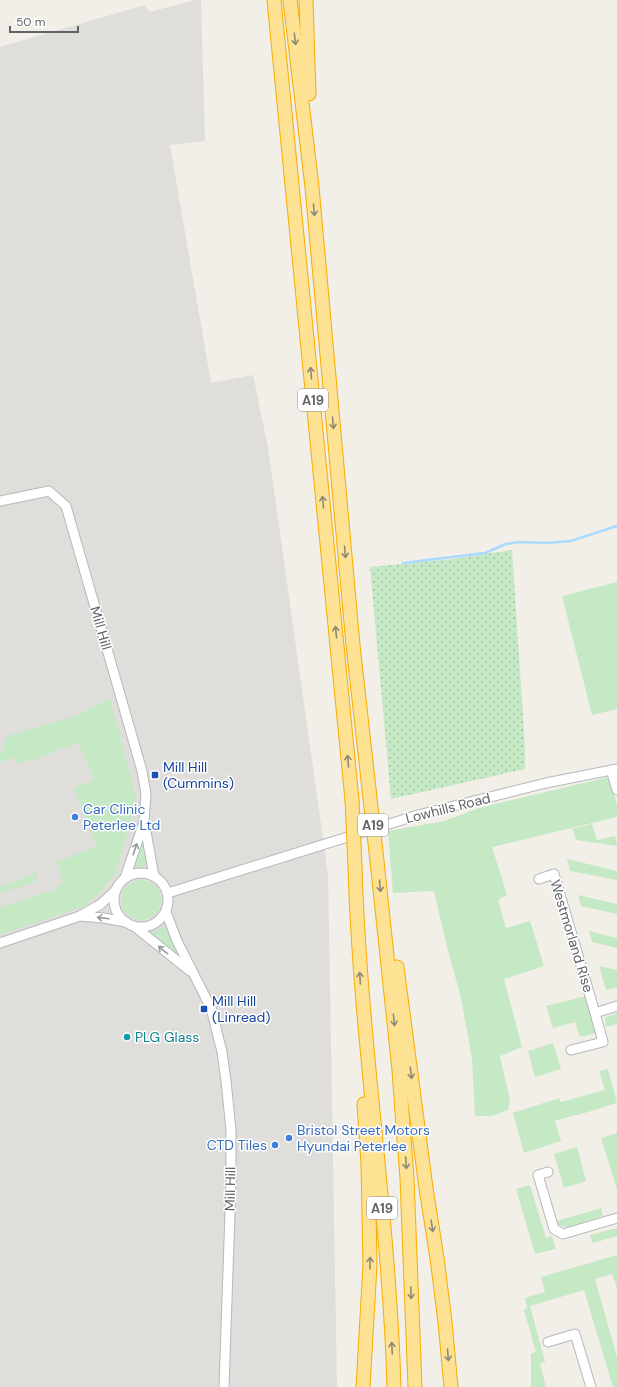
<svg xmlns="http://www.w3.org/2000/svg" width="617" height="1387" viewBox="0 0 617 1387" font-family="'DM Sans',sans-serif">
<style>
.industrial{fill:#e0deda}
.grass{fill:#c5e8c5}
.garden{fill:url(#garden-dots)}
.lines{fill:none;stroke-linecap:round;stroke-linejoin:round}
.stream{stroke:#aadaff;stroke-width:2.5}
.minor-casing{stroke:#b5b8bc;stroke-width:11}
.highway-casing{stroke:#f9ab00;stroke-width:15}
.minor{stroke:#fff;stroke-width:9}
.highway{stroke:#fde293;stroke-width:13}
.highway-bridge-casing{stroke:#f9ab00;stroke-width:15;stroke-linecap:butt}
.highway-bridge{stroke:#fde293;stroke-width:13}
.oneway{stroke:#8e8975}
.oneway2{stroke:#979a9d}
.transit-dot{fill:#1a4fb4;stroke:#fff;stroke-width:1.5}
.shop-dot{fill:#3f7fe0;stroke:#fff;stroke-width:1.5}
.culture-dot{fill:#0f9aa8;stroke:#fff;stroke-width:1.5}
.labels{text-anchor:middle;stroke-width:3;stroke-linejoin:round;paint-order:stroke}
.shield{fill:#fff;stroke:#8f9295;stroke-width:1}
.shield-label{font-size:13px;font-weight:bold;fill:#5f6368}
.street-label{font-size:14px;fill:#5f6368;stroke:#fff}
.transit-label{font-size:14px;fill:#164399;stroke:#fff;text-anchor:start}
.shop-label{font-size:14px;fill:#366cbe;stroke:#fff;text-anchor:start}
.culture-label{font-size:14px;fill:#0d838f;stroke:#fff;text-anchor:start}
</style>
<defs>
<pattern id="garden-dots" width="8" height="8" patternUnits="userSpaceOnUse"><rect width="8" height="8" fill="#c5e8c5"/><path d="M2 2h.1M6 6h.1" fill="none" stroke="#a3c0a4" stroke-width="1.8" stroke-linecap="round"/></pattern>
</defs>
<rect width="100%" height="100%" fill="#f1efe8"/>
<path class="industrial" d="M196,0H201L205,141L170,145L211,383L253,375L268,448L328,874L337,1387H0V47L145,5L149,12Z"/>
<g class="grass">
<path d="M617,582V709L592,715L562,596Z"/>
<path d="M110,698L136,797L128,831L116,872L101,891L84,906L0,935V907L56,889L63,882L57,862L97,846L74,788L94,780L78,742L40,758L17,764L14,757L0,763V751L3,750L5,740L10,735L73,717Z"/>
<path d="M609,777L617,805V817L492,847L507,895L498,900L506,928L530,921L544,966L504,979L522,1047L500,1056L510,1100L508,1110L492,1116H475L472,1059L461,998L446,943L434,891L393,893L388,831L444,821L479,808Z"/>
<path d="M592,824L597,840L615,836L617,846L576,840L572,829Z"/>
<path d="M143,838L146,867L132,866Z"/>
<path d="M567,859L617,871V880L570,871Z"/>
<path d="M38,872V874L35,882L0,893V887Z"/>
<circle cx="141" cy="900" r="20"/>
<path d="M578,895L617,904V914L581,906Z"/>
<path d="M164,925L181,956L179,957L150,933L158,930Z"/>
<path d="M589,931L617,938V948L592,942Z"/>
<path d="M599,966L617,970V987L606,990Z"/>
<path d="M586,996L596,1033L580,1037L575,1022L553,1028L546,1006Z"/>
<path d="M617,1013V1024L606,1027L605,1018Z"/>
<path d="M553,1043L561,1069L535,1077L528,1051Z"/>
<path d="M608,1069L617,1103L578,1115H574L555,1121L561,1141L524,1153L513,1113L559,1098L561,1102L605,1090L599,1071Z"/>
<path d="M617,1133V1189L601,1138Z"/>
<path d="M577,1147L586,1181L564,1188L554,1154Z"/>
<path d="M530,1185L546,1238L552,1236L556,1249L535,1254L516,1189Z"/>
<path d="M601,1208L603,1216L567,1227L558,1225L557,1221Z"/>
<path d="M617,1228V1236L593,1243L590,1235Z"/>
<path d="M617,1255V1288L612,1274L595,1279L617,1357V1387H613L584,1290L530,1306L545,1362L540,1364L546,1387H531V1354L536,1352L524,1310L529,1306L527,1307L525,1298L545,1292L541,1277Z"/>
</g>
<path class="garden" d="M512,550L525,748V769L391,799L370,567L453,559Z"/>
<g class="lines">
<path class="stream" d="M403,563L485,553L506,544L519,542L546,543L571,541L617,526"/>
<defs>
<g id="minor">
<path d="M0,501L49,491L66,506L142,771L146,794L144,821L154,876"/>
<path d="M611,770L617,790"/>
<circle cx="141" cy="900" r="27"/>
<path d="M125,878L144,822"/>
<path d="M539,879L554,874L595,1013L617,1006"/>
<path d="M168,893L418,815L546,783L617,769"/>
<path d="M166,912L177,941L211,1008L222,1052L226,1081L231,1130V1183L224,1387"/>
<path d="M80,916L103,918L126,922"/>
<path d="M134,926L190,971"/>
<path d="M0,943L80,916L101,904L115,891"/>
<path d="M571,1050L603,1042L595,1013"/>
<path d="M548,1172L538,1175L554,1229L563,1234L617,1218"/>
<path d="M548,1342L575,1334L591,1387"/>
</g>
<g id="highway">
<path d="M274,0L352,800"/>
<path d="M290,0L312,187L353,645L369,789"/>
<path d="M306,0L309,94"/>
<path d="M377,861L399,1070L403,1126L407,1178L415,1387"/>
<path d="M355,866C360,1040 389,1213 394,1387"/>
<path d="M397,967L426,1188L437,1258L445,1322L451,1387"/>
<path d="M363,1387L370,1265L368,1164L364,1104"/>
</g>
</defs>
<use href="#minor" class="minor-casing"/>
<use href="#highway" class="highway-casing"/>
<use href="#minor" class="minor"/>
<use href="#highway" class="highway"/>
<defs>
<g id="highway-bridge">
<path d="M369,789L377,861"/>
<path d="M352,800L355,866"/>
</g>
</defs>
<use href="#highway-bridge" class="highway-bridge-casing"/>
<use href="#highway-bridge" class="highway-bridge"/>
</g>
<defs><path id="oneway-shaft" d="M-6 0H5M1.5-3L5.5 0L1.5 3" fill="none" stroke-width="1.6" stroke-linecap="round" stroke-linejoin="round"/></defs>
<g class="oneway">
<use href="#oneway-shaft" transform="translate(295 39) rotate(83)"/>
<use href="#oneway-shaft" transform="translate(314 210) rotate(85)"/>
<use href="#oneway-shaft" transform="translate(311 373) rotate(-95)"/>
<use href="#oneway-shaft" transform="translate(333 423) rotate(85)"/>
<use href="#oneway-shaft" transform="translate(323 502) rotate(-95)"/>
<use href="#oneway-shaft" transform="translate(345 552) rotate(85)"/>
<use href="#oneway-shaft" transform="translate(336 632) rotate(-95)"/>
<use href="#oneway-shaft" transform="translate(348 761) rotate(-95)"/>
<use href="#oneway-shaft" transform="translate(380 886) rotate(85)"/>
<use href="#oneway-shaft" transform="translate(360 978) rotate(-93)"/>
<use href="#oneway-shaft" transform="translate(394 1020) rotate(84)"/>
<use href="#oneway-shaft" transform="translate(411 1073) rotate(82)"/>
<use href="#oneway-shaft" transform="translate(406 1163) rotate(86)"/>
<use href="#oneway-shaft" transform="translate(432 1226) rotate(81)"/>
<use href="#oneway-shaft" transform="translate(370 1263) rotate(-89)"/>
<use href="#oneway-shaft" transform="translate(411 1293) rotate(88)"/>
<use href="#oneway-shaft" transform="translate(392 1348) rotate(-93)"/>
<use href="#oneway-shaft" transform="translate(448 1355) rotate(85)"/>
</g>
<g class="oneway2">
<use href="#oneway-shaft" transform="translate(135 849) rotate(-71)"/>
<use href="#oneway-shaft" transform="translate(103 918) rotate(-173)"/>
<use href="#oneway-shaft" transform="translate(163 950) rotate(-141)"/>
</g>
<g class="transit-dot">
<rect x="151" y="771" width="8" height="8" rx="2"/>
<rect x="200" y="1005" width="8" height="8" rx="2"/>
</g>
<g class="shop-dot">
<circle cx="75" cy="817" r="4"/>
<circle cx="289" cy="1138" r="4"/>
<circle cx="275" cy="1145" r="4"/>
</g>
<circle class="culture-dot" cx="127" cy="1037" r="4"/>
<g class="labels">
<g class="shield">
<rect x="298" y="389" width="30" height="22" rx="3"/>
<rect x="358" y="814" width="30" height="22" rx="3"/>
<rect x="367" y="1197" width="30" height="22" rx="3"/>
</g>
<g class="shield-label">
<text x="313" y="405">A19</text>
<text x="373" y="830">A19</text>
<text x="382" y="1213">A19</text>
</g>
<g class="street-label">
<text transform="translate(101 628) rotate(74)" y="5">Mill Hill</text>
<text transform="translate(448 808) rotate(-14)" y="5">Lowhills Road</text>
<text transform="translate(572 936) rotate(73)" y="5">Westmorland Rise</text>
<text transform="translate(230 1189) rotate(-89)" y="5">Mill Hill</text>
</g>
<g class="transit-label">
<text x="163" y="772">Mill Hill<tspan x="163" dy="16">(Cummins)</tspan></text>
<text x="212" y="1006">Mill Hill<tspan x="212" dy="16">(Linread)</tspan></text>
</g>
<g class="shop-label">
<text x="83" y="814">Car Clinic<tspan x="83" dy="16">Peterlee Ltd</tspan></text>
<text x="297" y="1135">Bristol Street Motors<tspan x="297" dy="16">Hyundai Peterlee</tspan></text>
<text x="267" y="1150" text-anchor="end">CTD Tiles</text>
</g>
<g class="culture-label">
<text x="135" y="1042">PLG Glass</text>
</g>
</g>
<path d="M10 26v6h68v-6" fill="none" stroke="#5f6368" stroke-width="2"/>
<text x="16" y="26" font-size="12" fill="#5f6368" stroke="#ffffff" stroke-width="3" paint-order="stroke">50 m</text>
</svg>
